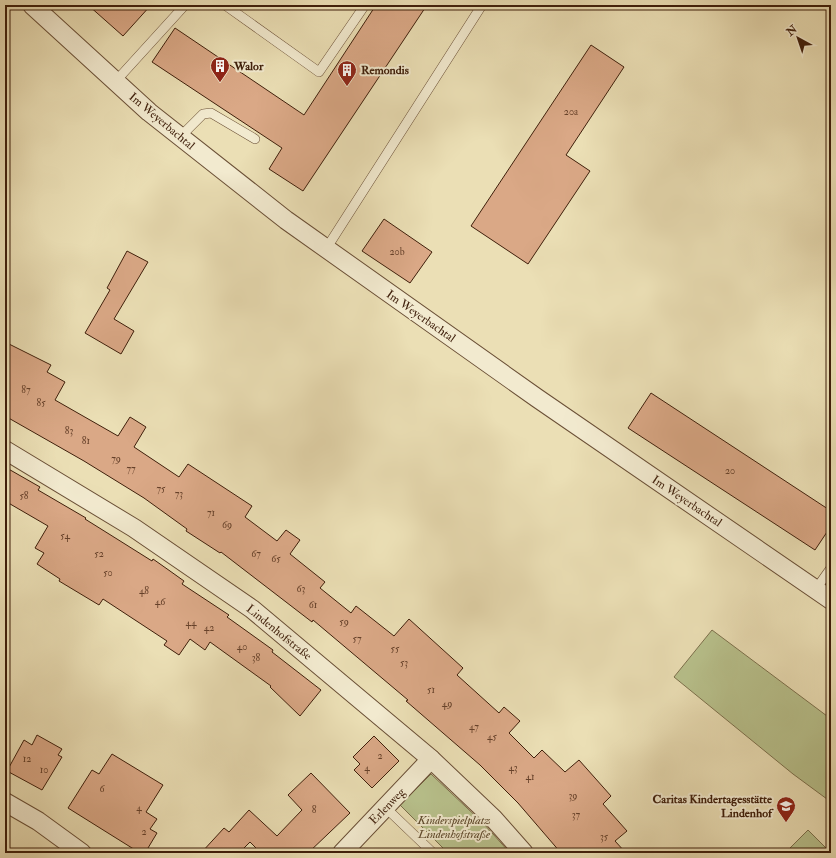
<svg xmlns="http://www.w3.org/2000/svg" width="836" height="858" viewBox="0 0 836 858" font-family="'IM FELL Double Pica',serif">
<style>
.green{fill:#b8c18c;stroke:#7c704c}
.building{fill:#daa886;stroke:#3f1f0b}
.lines{fill:none;stroke-linecap:round;stroke-linejoin:round}
.lane-casing{stroke:#6a4f36;stroke-width:10}
.street-casing{stroke:#6a4f36;stroke-width:20}
.path{stroke:#3f1f0b;stroke-width:2.5;stroke-dasharray:1 2;stroke-linecap:butt}
.lane{stroke:#f2eacf;stroke-width:9}
.street{stroke:#f2eacf;stroke-width:18}
.labels{text-anchor:middle;stroke-width:4;stroke-linejoin:round;paint-order:stroke}
.number-label{font-size:10px;fill:#66412a}
.poi-label{font-size:12px;font-weight:bold;fill:#3f1f0b;stroke:#f2eacf;text-anchor:start}
.street-label{font-size:12px;fill:#3f1f0b;stroke:#f2eacf}
.park-label{font-size:12px;font-style:italic;fill:#5d482b;stroke:#f2eacf}
</style>
<rect width="100%" height="100%" fill="#ebdfb5"/>
<filter id="stains"><feTurbulence type="fractalNoise" baseFrequency=".005" numOctaves="4"/><feColorMatrix values="0 0 0 0 .2 0 0 0 0 .09 0 0 0 0 .02 0 0 0 .5 -.17"/></filter>
<radialGradient id="worn" r=".72"><stop offset=".6" stop-color="#630" stop-opacity="0"/><stop offset="1" stop-color="#630" stop-opacity=".3"/></radialGradient>
<g class="green">
<path d="M712,630L831,719V802L793,774L674,677Z"/>
<path d="M431,774L484,824L510,853H448L400,805Z"/>
<path d="M808,830L831,853H785Z"/>
</g>
<g class="building">
<path d="M88,5H151L123,36Z"/>
<path d="M376,5H427L303,191L269,169L282,148L152,62L175,28L304,115Z"/>
<path d="M591,45L624,67L566,155L590,171L528,264L471,226Z"/>
<path d="M384,219L432,252L410,283L362,251Z"/>
<path d="M127,251L148,262L114,319L134,331L121,354L85,333L110,290L107,288Z"/>
<path d="M5,342L51,365L47,372L65,382L55,400L118,436L130,417L146,427L134,447L179,477L188,464L252,506L245,517L277,541L286,530L300,540L290,554L325,582L320,588L351,613L356,606L394,636L409,619L463,668L457,675L499,713L504,707L520,721L509,733L534,758L542,750L565,772L579,760L611,796L603,804L627,831L615,841L626,853H561L518,803L480,765L406,701L408,700L313,620L312,622L221,552L220,553L186,531L187,529L144,498L84,461L5,416Z"/>
<path d="M651,393L831,511V526L815,550L628,428Z"/>
<path d="M5,467L40,487L38,490L86,518L85,519L117,539L152,561L153,559L170,571L184,581L182,584L229,615L227,617L273,650L272,652L321,690L300,716L270,687L271,686L210,642L205,650L190,639L179,655L164,645L167,641L103,599L99,605L59,581L60,579L37,564L44,553L35,548L48,526L5,501Z"/>
<path d="M37,735L62,749L58,755L62,757L42,790L7,771L24,740L32,745Z"/>
<path d="M374,736L399,761L372,788L354,770L360,764L353,757Z"/>
<path d="M112,754L163,785L146,812L157,819L150,829L157,833L145,853H140L68,808L92,770L99,774Z"/>
<path d="M311,773L350,813L308,853H261L250,842L239,853H201L224,828L229,832L249,810L277,836L302,810L288,795Z"/>
</g>
<g class="lines">
<defs>
<g id="lane">
<path d="M225,5L319,72L365,5"/>
<path d="M115,82L185,5"/>
<path d="M180,137L203,114L211,113L255,139"/>
<path d="M326,249L482,5"/>
<path d="M816,589L831,568"/>
<path d="M386,808L433,853"/>
</g>
<g id="street">
<path d="M32,5L149,112L286,220L537,398L831,600"/>
<path d="M5,450L134,528L252,609L431,759L493,818L524,853"/>
<path d="M5,802L38,821L82,853"/>
<path d="M342,853L431,759"/>
</g>
</defs>
<use href="#lane" class="lane-casing"/>
<use href="#street" class="street-casing"/>
<path class="path" d="M5,14L9,5"/>
<use href="#lane" class="lane"/>
<use href="#street" class="street"/>
</g>
<defs>
<symbol id="building-pin" viewBox="-11 -11 22 30"><path d="M0 17L-7.5 6A9.5 9.5 0 1 1 7.5 6Z" fill="#8f2418" stroke="#f2eacf"/><path d="M-4-6H4V6H1V3H-1V6H-4ZM-2.5-4.3h1.7v1.8h-1.7ZM.8-4.3h1.7v1.8H.8ZM-2.5-1h1.7V.8h-1.7ZM.8-1h1.7V.8H.8Z" fill="#fff"/></symbol>
<symbol id="school-pin" viewBox="-11 -11 22 30"><path d="M0 17L-7.5 6A9.5 9.5 0 1 1 7.5 6Z" fill="#8f2418" stroke="#f2eacf"/><path d="M0-5L7-2L0 1L-7-2ZM-4 1L0 2.5L4 1V4Q0 6-4 4Z" fill="#fff"/></symbol>
</defs>
<g fill-rule="evenodd">
<use href="#building-pin" x="209" y="55" width="22" height="30"/>
<use href="#building-pin" x="336" y="59" width="22" height="30"/>
<use href="#school-pin" x="775" y="795" width="22" height="30"/>
</g>
<g class="labels">
<g class="number-label">
<text x="571" y="115">20a</text>
<text x="397" y="255">20b</text>
<text x="26" y="393">87</text>
<text x="41" y="406">85</text>
<text x="69" y="434">83</text>
<text x="86" y="444">81</text>
<text x="116" y="462">79</text>
<text x="131" y="472">77</text>
<text x="730" y="474">20</text>
<text x="161" y="492">75</text>
<text x="179" y="497">73</text>
<text x="24" y="499">58</text>
<text x="211" y="516">71</text>
<text x="227" y="528">69</text>
<text x="65" y="539">54</text>
<text x="99" y="557">52</text>
<text x="256" y="557">67</text>
<text x="276" y="562">65</text>
<text x="108" y="576">50</text>
<text x="301" y="592">63</text>
<text x="144" y="594">48</text>
<text x="160" y="605">46</text>
<text x="313" y="608">61</text>
<text x="344" y="625">59</text>
<text x="191" y="626">44</text>
<text x="209" y="631">42</text>
<text x="357" y="642">57</text>
<text x="242" y="650">40</text>
<text x="395" y="652">55</text>
<text x="256" y="661">38</text>
<text x="404" y="666">53</text>
<text x="431" y="693">51</text>
<text x="447" y="707">49</text>
<text x="474" y="730">47</text>
<text x="492" y="740">45</text>
<text x="380" y="759">2</text>
<text x="27" y="762">12</text>
<text x="367" y="771">4</text>
<text x="513" y="771">43</text>
<text x="44" y="773">10</text>
<text x="530" y="780">41</text>
<text x="102" y="792">6</text>
<text x="573" y="799">39</text>
<text x="139" y="811">4</text>
<text x="314" y="813">8</text>
<text x="576" y="818">37</text>
<text x="144" y="835">2</text>
<text x="604" y="840">35</text>
</g>
<g class="poi-label">
<text x="234" y="70">Walor</text>
<text x="361" y="74">Remondis</text>
<text x="772" y="803" text-anchor="end">Caritas Kindertagesstätte<tspan x="772" dy="14">Lindenhof</tspan></text>
</g>
<g class="street-label">
<text transform="translate(162 121) rotate(40)" y="4">Im Weyerbachtal</text>
<text transform="translate(421 316) rotate(35)" y="4">Im Weyerbachtal</text>
<text transform="translate(687 501) rotate(34)" y="4">Im Weyerbachtal</text>
<text transform="translate(279 632) rotate(39)" y="4">Lindenhofstraße</text>
<text transform="translate(387 806) rotate(-46)" y="4">Erlenweg</text>
</g>
<g class="park-label">
<text x="454" y="824">Kinderspielplatz<tspan x="454" dy="14">Lindenhofstraße</tspan></text>
</g>
</g>
<rect width="836" height="858" fill="none" stroke="#ebdfb5" stroke-width="20"/>
<rect x="6" y="6" width="824" height="846" fill="none" stroke="#3f1f0b" stroke-width="2"/>
<rect x="10" y="10" width="816" height="838" fill="none" stroke="#3f1f0b"/>
<g transform="translate(798 38) rotate(320)" stroke="#f2eacf" stroke-width="3" paint-order="stroke">
<path d="M0-3L7 15L0 10L-7 15Z" fill="#3f1f0b"/>
<text y="-6" font-size="11" font-weight="bold" text-anchor="middle" fill="#3f1f0b">N</text>
</g>
<rect width="100%" height="100%" filter="url(#stains)"/>
<rect width="100%" height="100%" fill="url(#worn)"/>
</svg>
